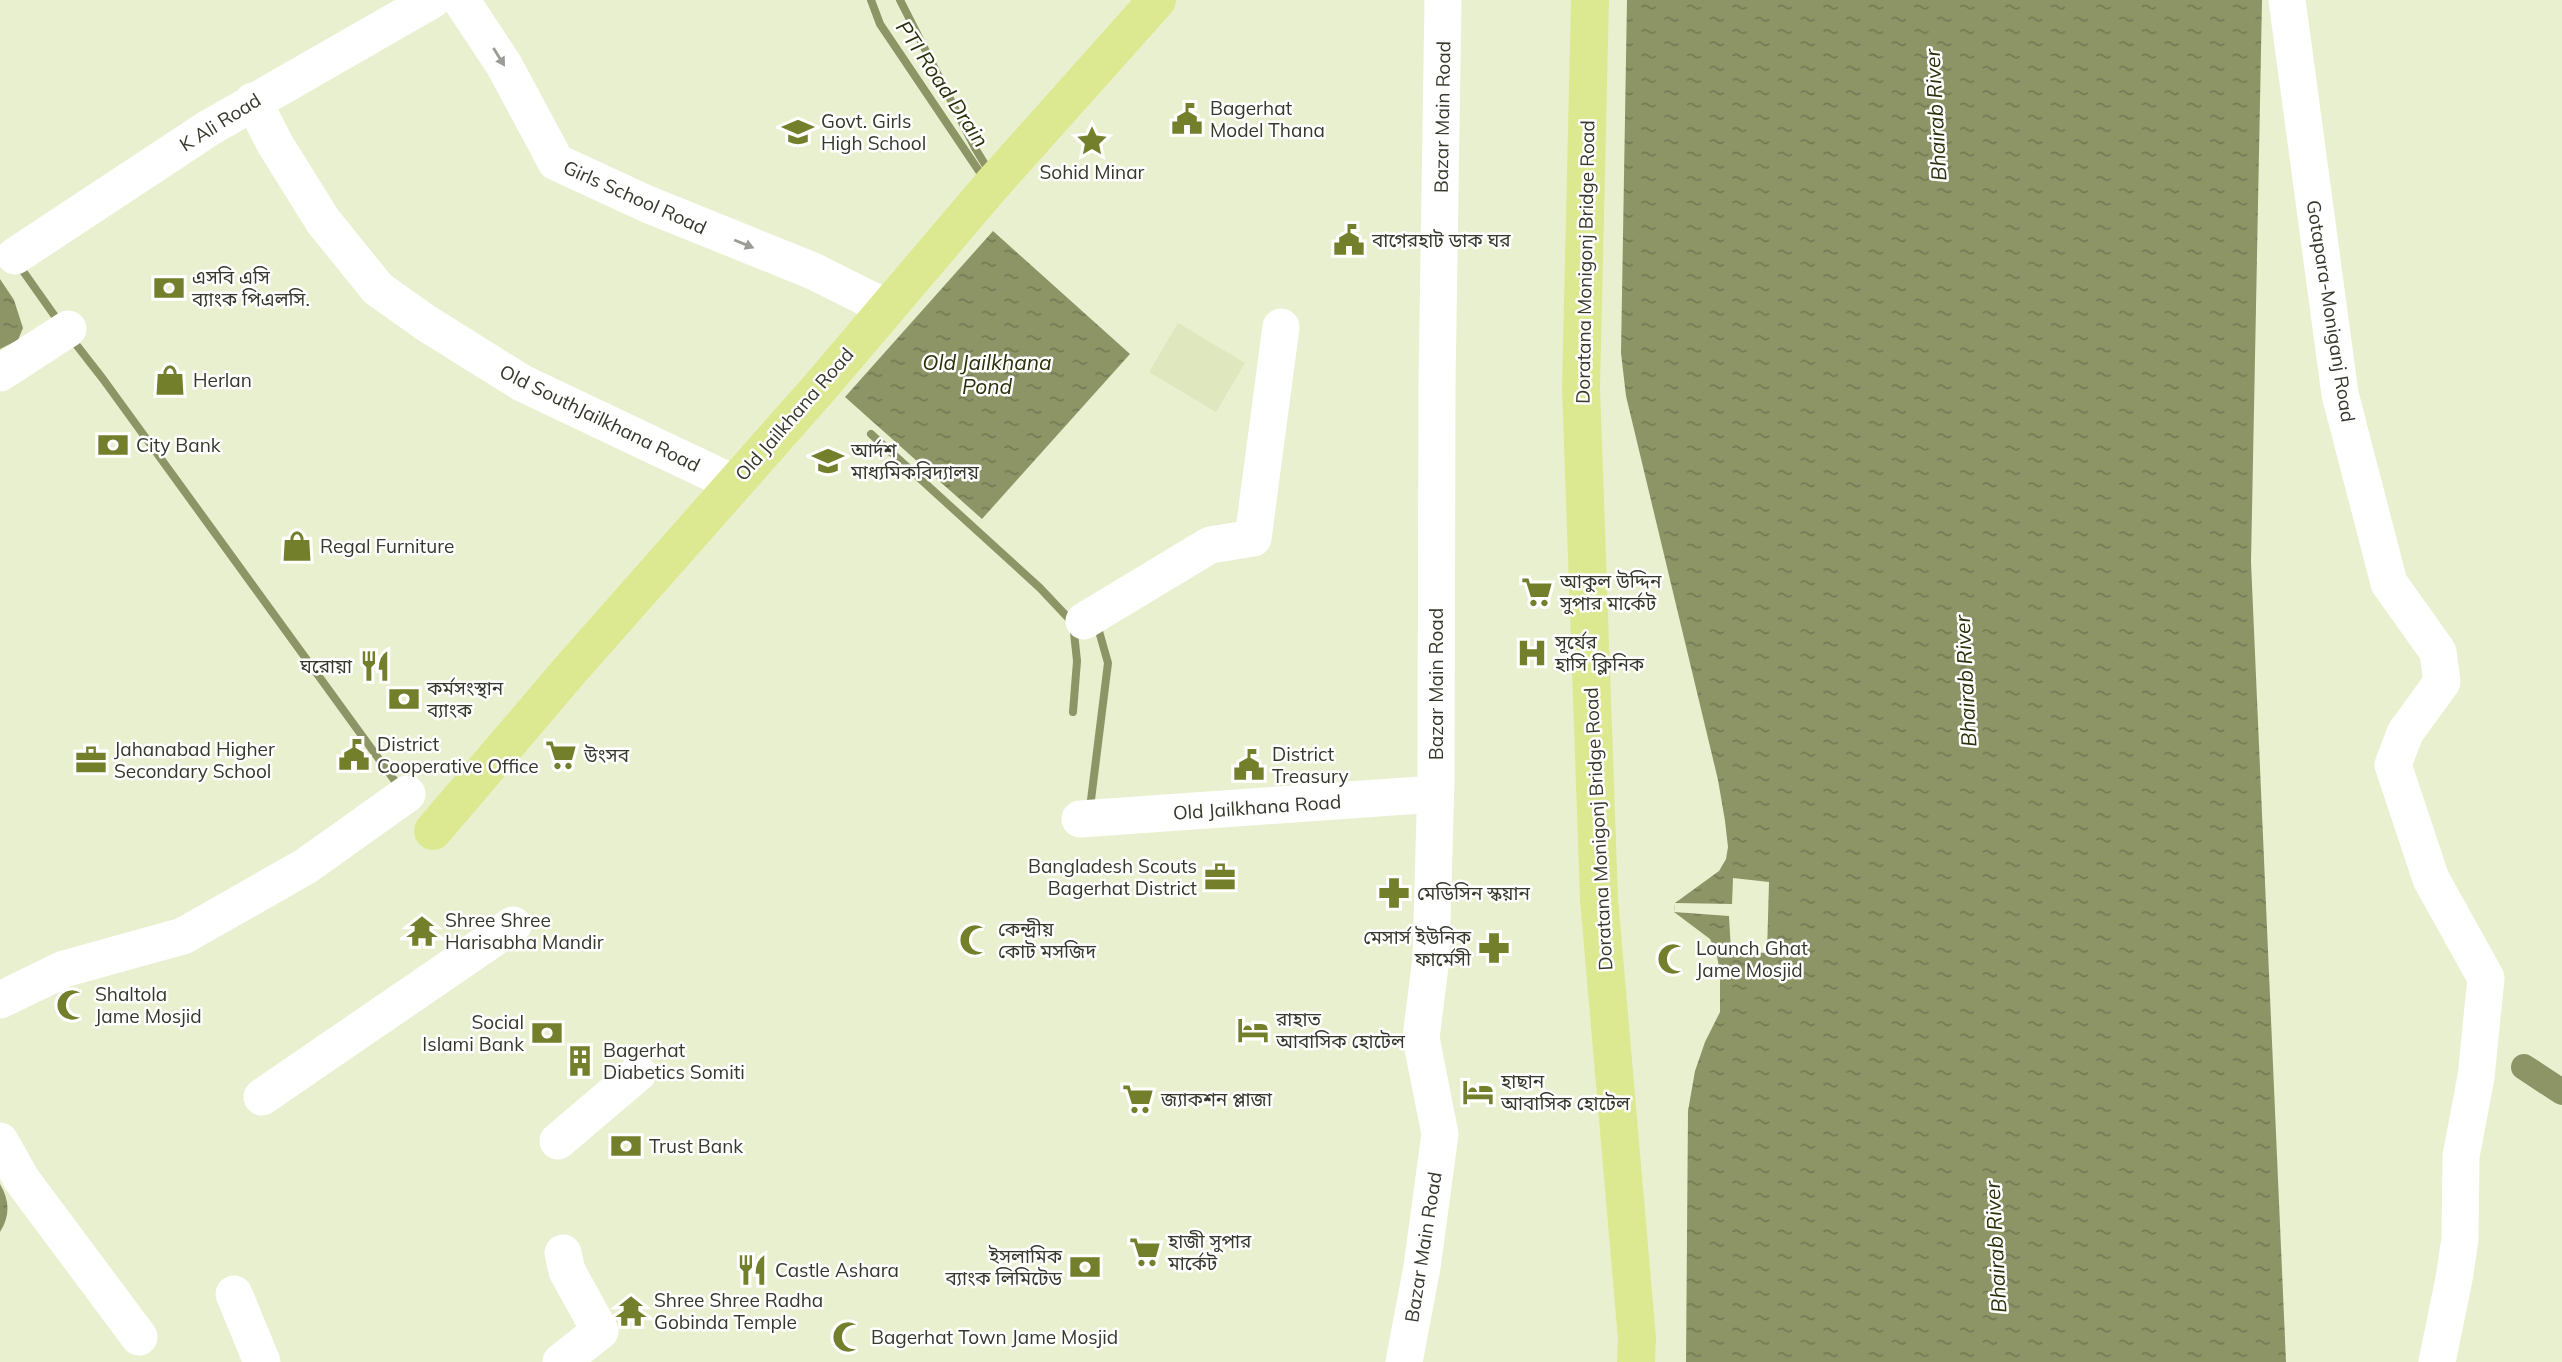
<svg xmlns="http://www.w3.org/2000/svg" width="2562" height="1362" viewBox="0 0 2562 1362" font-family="Mulish,'Noto Sans Bengali',sans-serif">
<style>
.built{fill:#dfe7bf}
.water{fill:url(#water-ripples)}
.pier{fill:#e9f0cf}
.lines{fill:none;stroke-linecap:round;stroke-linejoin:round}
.stream{stroke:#8d9567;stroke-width:8}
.canal{stroke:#8d9567;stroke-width:26}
.minor{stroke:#fff;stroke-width:37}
.major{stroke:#dde991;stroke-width:38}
.oneway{fill:#9a9c95}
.labels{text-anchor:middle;stroke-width:5;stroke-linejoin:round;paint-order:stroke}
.poi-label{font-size:19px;fill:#35382b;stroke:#fff;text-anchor:start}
.street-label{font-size:19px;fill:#35382b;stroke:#fff}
.water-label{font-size:21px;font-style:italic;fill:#2a300a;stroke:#fff}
</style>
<defs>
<pattern id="water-ripples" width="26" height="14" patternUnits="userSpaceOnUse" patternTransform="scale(1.75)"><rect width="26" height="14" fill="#8d9567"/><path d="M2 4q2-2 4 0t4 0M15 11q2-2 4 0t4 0" fill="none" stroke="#747b55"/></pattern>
</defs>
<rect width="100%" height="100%" fill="#e9f0cf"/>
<path class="built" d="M1178,323L1245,363L1216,412L1149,372Z"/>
<g class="water">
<path d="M1627,0H2262L2251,562L2286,1362H1686L1688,1111L1695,1071L1705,1042L1720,1012V972L1716,951L1710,939L1674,912L1675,903L1719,871L1726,859L1728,847L1725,821L1718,780L1626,396L1621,353Z"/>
<path d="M993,231L1130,354L982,519L845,397Z"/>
<path d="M0,279L14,300L23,328L18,340L0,349Z"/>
<path d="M0,1184C10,1201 10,1216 0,1232Z"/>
</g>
<path class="pier" d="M1733,878L1769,882L1767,953L1731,951L1729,916L1674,912L1675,903L1732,904Z"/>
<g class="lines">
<g class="stream">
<path d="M871,0L880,24L983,177"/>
<path d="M900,0L975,148L989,171"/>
<path d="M18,264L59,322"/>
<path d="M71,338L103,379L400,788"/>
<path d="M871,434L1040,588L1073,623L1077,661L1073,712"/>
<path d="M1090,808L1108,663L1097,624"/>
</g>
<path class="canal" d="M2524,1067L2562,1092"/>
<g class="minor">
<path d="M461,0L504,65L556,162L647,204L813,271L887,308"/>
<path d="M2287,0L2340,394L2389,583L2438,652L2442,682L2405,733L2393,765L2431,879L2486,978L2476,1077L2461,1156L2460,1239L2454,1279L2437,1362"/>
<path d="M253,101L275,144L323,221L378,289L426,323L522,383L733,483"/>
<path d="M15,256L209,128L432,0"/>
<path d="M0,373L68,329"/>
<path d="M1084,621L1210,545L1253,538L1281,327"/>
<path d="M1080,819L1435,794"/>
<path d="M0,1000L64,969L183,936L306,866L407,794"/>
<path d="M262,1097L513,925"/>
<path d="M0,1141L22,1180L139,1337"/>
<path d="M558,1141L638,1073"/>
<path d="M234,1294L262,1362"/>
<path d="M561,1362L600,1331L567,1271L563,1253"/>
<path d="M1404,1362L1422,1267L1440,1134L1421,1038L1431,958L1436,779L1437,385L1443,0"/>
</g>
<g class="major">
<path d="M1590,0L1581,388L1599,899L1637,1339L1636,1362"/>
<path d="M433,831L571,669L821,386L991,186L1157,0"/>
</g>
</g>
<defs><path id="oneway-solid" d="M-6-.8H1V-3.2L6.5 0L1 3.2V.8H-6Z" transform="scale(1.75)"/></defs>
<g class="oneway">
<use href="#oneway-solid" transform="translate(499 57) rotate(58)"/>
<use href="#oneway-solid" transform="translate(744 244) rotate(22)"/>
</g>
<defs>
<symbol id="civic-bare" viewBox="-9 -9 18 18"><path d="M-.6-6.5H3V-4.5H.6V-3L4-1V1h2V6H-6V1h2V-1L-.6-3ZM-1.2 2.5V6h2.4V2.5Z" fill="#747f2c" stroke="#fff" stroke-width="2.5" paint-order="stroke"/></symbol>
<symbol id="school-bare" viewBox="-9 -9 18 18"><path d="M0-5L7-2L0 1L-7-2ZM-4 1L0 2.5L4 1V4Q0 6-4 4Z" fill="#747f2c" stroke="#fff" stroke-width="2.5" paint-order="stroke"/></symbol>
<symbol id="sight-bare" viewBox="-9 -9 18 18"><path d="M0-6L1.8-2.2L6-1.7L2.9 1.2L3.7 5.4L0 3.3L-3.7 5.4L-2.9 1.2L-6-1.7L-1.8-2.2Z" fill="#747f2c" stroke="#fff" stroke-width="2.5" paint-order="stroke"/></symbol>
<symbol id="bank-bare" viewBox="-9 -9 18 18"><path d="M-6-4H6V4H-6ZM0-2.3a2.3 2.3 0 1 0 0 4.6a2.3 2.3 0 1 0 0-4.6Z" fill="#747f2c" stroke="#fff" stroke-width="2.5" paint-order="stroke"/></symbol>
<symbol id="shop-bare" viewBox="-9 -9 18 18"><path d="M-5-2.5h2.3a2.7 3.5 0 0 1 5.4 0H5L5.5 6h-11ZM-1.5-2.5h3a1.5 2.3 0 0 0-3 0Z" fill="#747f2c" stroke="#fff" stroke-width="2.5" paint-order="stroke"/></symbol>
<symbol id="supermarket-bare" viewBox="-9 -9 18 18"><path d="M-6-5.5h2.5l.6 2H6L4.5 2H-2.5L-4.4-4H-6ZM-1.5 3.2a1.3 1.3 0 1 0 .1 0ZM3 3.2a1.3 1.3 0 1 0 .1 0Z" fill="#747f2c" stroke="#fff" stroke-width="2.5" paint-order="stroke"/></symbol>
<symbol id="hospital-bare" viewBox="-9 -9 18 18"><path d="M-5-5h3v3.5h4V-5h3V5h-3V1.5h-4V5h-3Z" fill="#747f2c" stroke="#fff" stroke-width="2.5" paint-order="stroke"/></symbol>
<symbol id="restaurant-bare" viewBox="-9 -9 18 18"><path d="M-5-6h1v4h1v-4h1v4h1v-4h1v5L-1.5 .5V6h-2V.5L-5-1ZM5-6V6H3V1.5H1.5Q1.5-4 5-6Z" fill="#747f2c" stroke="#fff" stroke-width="2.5" paint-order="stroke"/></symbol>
<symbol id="office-bare" viewBox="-9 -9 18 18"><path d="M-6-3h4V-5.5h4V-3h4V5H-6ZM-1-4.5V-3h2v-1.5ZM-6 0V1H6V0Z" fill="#747f2c" stroke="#fff" stroke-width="2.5" paint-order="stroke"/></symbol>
<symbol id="pharmacy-bare" viewBox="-9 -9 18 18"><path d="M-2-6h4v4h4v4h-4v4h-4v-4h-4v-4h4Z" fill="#747f2c" stroke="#fff" stroke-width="2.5" paint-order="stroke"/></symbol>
<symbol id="temple-bare" viewBox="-9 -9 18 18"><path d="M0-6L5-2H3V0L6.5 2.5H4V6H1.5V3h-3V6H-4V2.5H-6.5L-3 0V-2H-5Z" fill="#747f2c" stroke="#fff" stroke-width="2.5" paint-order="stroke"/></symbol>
<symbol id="mosque-bare" viewBox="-9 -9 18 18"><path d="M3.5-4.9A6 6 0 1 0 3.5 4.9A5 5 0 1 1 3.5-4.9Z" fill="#747f2c" stroke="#fff" stroke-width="2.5" paint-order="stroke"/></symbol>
<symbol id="hotel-bare" viewBox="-9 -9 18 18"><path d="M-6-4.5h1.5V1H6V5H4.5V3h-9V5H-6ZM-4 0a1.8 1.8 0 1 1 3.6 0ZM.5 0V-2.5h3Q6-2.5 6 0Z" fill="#747f2c" stroke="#fff" stroke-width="2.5" paint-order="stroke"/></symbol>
<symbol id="building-bare" viewBox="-9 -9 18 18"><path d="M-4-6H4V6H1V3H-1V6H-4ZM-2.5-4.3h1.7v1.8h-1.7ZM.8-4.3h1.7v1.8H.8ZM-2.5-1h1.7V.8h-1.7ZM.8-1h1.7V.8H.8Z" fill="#747f2c" stroke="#fff" stroke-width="2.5" paint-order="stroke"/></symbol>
</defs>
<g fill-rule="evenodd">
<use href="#civic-bare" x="1165" y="97" width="44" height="44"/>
<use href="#school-bare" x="776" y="110" width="44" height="44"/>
<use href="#sight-bare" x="1070" y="119" width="44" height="44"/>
<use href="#civic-bare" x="1327" y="218" width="44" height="44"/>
<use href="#bank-bare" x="147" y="266" width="44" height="44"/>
<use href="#shop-bare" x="148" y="358" width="44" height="44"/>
<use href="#bank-bare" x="91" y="423" width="44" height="44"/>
<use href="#school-bare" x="806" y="439" width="44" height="44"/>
<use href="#shop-bare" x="275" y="524" width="44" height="44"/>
<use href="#supermarket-bare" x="1515" y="570" width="44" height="44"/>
<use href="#hospital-bare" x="1510" y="631" width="44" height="44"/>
<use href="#restaurant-bare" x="353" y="644" width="44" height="44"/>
<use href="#bank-bare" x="382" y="677" width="44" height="44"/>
<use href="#civic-bare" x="332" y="733" width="44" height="44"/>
<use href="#supermarket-bare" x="539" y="733" width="44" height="44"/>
<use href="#office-bare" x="69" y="738" width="44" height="44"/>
<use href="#civic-bare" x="1227" y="743" width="44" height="44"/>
<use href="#office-bare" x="1198" y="855" width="44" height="44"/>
<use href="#pharmacy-bare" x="1372" y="871" width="44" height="44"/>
<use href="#temple-bare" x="400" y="909" width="44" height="44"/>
<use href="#mosque-bare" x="953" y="918" width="44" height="44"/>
<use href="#pharmacy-bare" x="1472" y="926" width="44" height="44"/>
<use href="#mosque-bare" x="1651" y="937" width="44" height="44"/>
<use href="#mosque-bare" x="50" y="983" width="44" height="44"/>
<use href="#hotel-bare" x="1231" y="1008" width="44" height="44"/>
<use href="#bank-bare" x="525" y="1011" width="44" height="44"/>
<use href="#building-bare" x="558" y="1039" width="44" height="44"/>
<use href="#hotel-bare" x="1456" y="1070" width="44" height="44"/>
<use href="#supermarket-bare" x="1116" y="1077" width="44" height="44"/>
<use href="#bank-bare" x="604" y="1124" width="44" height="44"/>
<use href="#supermarket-bare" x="1123" y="1230" width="44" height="44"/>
<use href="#bank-bare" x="1063" y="1245" width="44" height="44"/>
<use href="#restaurant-bare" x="730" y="1248" width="44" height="44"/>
<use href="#temple-bare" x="609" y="1289" width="44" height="44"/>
<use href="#mosque-bare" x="826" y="1315" width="44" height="44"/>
</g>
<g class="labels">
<g class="poi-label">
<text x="1210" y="115">Bagerhat<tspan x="1210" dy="22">Model Thana</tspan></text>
<text x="821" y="128">Govt. Girls<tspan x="821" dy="22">High School</tspan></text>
<text x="1092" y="179" text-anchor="middle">Sohid Minar</text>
<text x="1372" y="247">বাগেরহাট ডাক ঘর</text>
<text x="192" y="284">এসবি এসি<tspan x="192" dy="22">ব্যাংক পিএলসি.</tspan></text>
<text x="193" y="387">Herlan</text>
<text x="136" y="452">City Bank</text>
<text x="851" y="457">আর্দশ<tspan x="851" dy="22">মাধ্যমিকবিদ্যালয়</tspan></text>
<text x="320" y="553">Regal Furniture</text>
<text x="1560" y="588">আকুল উদ্দিন<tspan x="1560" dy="22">সুপার মার্কেট</tspan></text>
<text x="1555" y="649">সূর্যের<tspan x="1555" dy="22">হাসি ক্লিনিক</tspan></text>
<text x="352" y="673" text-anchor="end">ঘরোয়া</text>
<text x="427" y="695">কর্মসংস্থান<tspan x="427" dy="22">ব্যাংক</tspan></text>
<text x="377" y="751">District<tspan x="377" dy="22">Cooperative Office</tspan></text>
<text x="114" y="756">Jahanabad Higher<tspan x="114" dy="22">Secondary School</tspan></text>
<text x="1272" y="761">District<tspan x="1272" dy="22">Treasury</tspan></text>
<text x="584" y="762">উংসব</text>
<text x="1197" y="873" text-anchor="end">Bangladesh Scouts<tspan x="1197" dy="22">Bagerhat District</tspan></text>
<text x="1417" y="900">মেডিসিন স্কয়ান</text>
<text x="445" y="927">Shree Shree<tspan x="445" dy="22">Harisabha Mandir</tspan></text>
<text x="998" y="936">কেন্দ্রীয়<tspan x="998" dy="22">কোট মসজিদ</tspan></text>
<text x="1471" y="944" text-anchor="end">মেসার্স ইউনিক<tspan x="1471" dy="22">ফার্মেসী</tspan></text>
<text x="1696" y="955">Lounch Ghat<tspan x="1696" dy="22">Jame Mosjid</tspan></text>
<text x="95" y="1001">Shaltola<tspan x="95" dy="22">Jame Mosjid</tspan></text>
<text x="1276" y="1026">রাহাত<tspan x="1276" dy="22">আবাসিক হোটেল</tspan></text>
<text x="524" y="1029" text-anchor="end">Social<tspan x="524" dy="22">Islami Bank</tspan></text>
<text x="603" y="1057">Bagerhat<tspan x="603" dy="22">Diabetics Somiti</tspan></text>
<text x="1501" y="1088">হাছান<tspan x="1501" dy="22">আবাসিক হোটেল</tspan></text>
<text x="1161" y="1106">জ্যাকশন প্লাজা</text>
<text x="649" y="1153">Trust Bank</text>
<text x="1168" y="1248">হাজী সুপার<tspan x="1168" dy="22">মার্কেট</tspan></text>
<text x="1062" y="1263" text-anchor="end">ইসলামিক<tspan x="1062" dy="22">ব্যাংক লিমিটেড</tspan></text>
<text x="775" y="1277">Castle Ashara</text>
<text x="654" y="1307">Shree Shree Radha<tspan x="654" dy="22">Gobinda Temple</tspan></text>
<text x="871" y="1344">Bagerhat Town Jame Mosjid</text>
</g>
<g class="street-label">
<text transform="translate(1442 117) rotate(-89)" y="7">Bazar Main Road</text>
<text transform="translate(220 122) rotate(-32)" y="7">K Ali Road</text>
<text transform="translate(635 197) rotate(24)" y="7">Girls School Road</text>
<text transform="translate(1585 262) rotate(-89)" y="7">Doratana Monigonj Bridge Road</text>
<text transform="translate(2331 311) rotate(81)" y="7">Gotapara-Moniganj Road</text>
<text transform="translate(794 414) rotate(-49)" y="7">Old Jailkhana Road</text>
<text transform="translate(600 418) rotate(26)" y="7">Old SouthJailkhana Road</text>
<text transform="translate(1436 684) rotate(-90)" y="7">Bazar Main Road</text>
<text transform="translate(1257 807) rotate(-4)" y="7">Old Jailkhana Road</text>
<text transform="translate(1598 829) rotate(-93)" y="7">Doratana Monigonj Bridge Road</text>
<text transform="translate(1423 1247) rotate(-81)" y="7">Bazar Main Road</text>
</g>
<g class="water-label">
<text transform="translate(942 84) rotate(56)" y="7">PTI Road Drain</text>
<text transform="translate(1936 115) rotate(-93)" y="7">Bhairab River</text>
<text x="987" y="370">Old Jailkhana<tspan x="987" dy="24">Pond</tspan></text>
<text transform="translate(1966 681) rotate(-93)" y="7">Bhairab River</text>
<text transform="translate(1996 1247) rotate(-93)" y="7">Bhairab River</text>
</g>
</g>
</svg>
